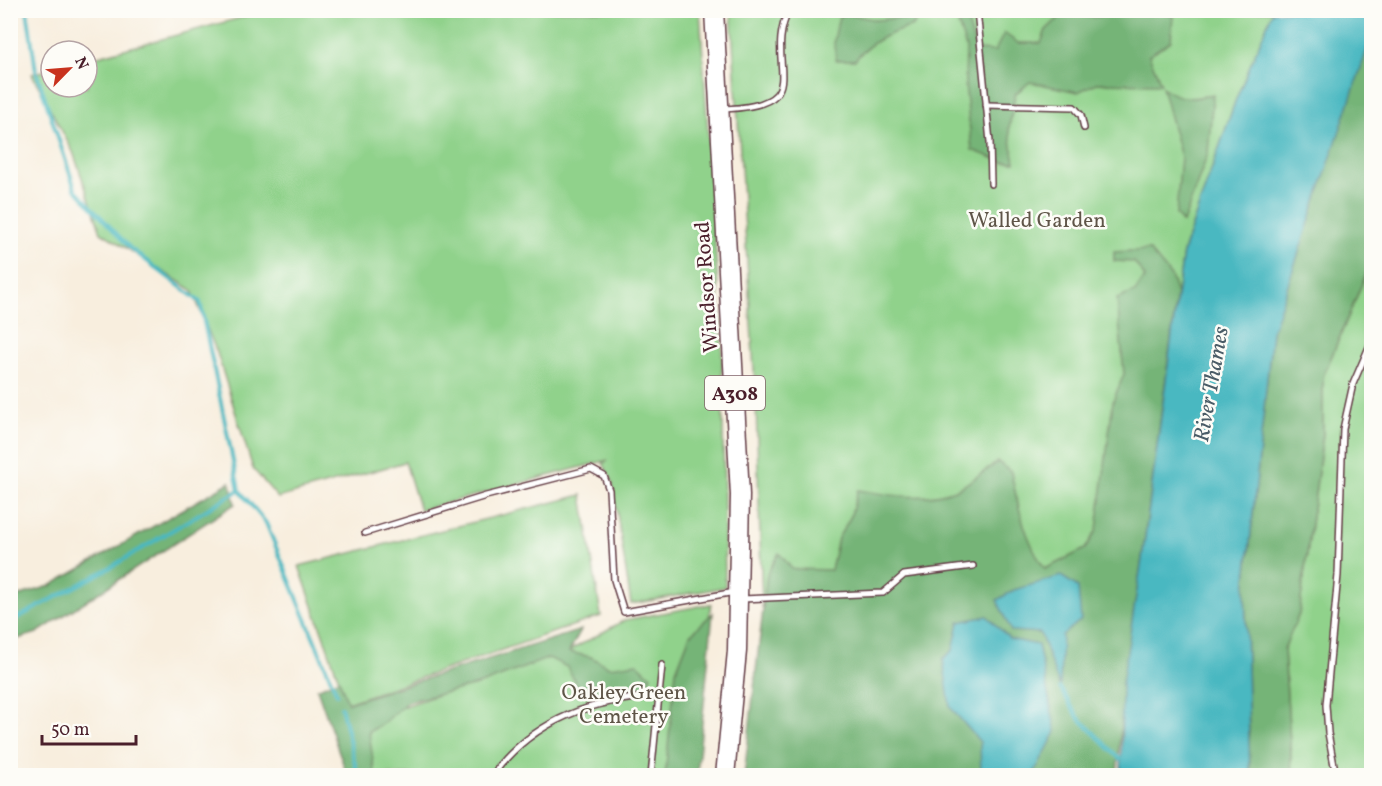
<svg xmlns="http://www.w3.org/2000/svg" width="1382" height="786" viewBox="0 0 1382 786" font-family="Vollkorn,serif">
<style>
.green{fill:#90d28b;stroke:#6d785b;stroke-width:1.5}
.forest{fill:#74b477;stroke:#5f6a51;stroke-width:1.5}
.water{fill:#49b8c1;stroke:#4a6c76;stroke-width:1.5}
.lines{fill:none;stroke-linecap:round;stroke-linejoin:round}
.stream{stroke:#49b8c1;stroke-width:4}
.service-casing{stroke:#643e46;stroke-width:8}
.primary-casing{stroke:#643e46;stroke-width:21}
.service{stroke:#fff;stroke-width:5}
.primary{stroke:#fff;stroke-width:18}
.labels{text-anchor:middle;stroke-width:5;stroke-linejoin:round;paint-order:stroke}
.shield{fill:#fdfcf7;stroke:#806168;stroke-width:1.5}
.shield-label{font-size:20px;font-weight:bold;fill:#4a1f2b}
.park-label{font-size:21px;fill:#5f5548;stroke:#fdfcf7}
.street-label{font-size:21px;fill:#4a1f2b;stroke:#fdfcf7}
.water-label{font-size:22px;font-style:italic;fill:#4a5c67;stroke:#fdfcf7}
</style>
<rect width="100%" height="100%" fill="#fdfcf7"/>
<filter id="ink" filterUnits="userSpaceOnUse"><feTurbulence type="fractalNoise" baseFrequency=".0167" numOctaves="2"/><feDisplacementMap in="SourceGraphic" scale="12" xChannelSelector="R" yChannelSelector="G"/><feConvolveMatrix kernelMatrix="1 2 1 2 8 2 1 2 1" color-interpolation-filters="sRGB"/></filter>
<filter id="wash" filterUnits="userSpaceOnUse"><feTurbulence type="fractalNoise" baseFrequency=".008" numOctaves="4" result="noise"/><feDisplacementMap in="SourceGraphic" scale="24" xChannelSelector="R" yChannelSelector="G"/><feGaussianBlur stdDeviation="1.35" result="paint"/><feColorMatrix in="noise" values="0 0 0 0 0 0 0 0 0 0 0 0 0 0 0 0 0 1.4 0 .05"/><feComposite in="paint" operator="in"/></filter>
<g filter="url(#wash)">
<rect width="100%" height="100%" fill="#f8eede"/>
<g class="green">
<path d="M270,10L700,11L722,348L725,587L631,604L612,481L603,463L608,460L420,510L405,462L278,498L253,469L217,353L192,290L101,232L73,152L32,74L51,69V87H87V59Z"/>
<path d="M731,11H1273L1236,99L1183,252L1142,559L762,607L756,402Z"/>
<path d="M1371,262V775H1292L1284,649L1299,614L1323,434V377Z"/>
<path d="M582,495L601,616L347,703L299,566Z"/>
<path d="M711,604L687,775H364L351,724L569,651L625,620Z"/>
</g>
<g class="forest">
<path d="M954,11L965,13L976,50L995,51L1004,33L1018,43H1041L1046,30L1064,13L1092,17L1162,11L1173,16L1171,41L1149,55L1161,84L1097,83L1078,92L1030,82L1015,94L1009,129L1015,162H1003L972,150L965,84L966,48Z"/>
<path d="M847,14L877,20L919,16L913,26C890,33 870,41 855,60H836L834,41L839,16Z"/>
<path d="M1371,35V262L1323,377V434L1299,614L1284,649L1292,775L1250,776L1245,590L1272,332Z"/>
<path d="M1162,87C1179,100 1193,100 1213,94L1208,153L1183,223L1176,215L1181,157Z"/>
<path d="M1149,250L1171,276L1177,294L1142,559L1126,662L1117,775L744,776L767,574L779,553L792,569L831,570L838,538L850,518L858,490C890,495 923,502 955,490C969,484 984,471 998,462L1011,472C1018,507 1025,539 1045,569L1085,549L1097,530L1113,401L1124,374L1117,299L1135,292L1145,277L1134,262L1114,261V252Z"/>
<path d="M230,482L235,504L37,633L11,641V598L50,586Z"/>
<path d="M713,613L697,775H665L676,671L690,635Z"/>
<path d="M581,630L569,652L591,657L609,667L637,663L651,676L642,690L603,687L581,692L567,667L549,658L481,684L407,702L385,722L369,732L375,775H347L317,689L339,679L348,703Z"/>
</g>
<g class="water">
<path d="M1273,11H1371L1372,35L1272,332L1245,590L1250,775H1121L1122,683L1142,559L1183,252L1236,99Z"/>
<path d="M1061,576L1078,587L1081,620L1062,635L1060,688L1040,633L1011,631L997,600L1014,590Z"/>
<path d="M987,616L1010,639L1038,645L1056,732L1033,775H981L980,742L950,707L943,659L953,650L959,622Z"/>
</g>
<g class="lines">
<g class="stream">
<path d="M27,10L36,71L75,189L130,248L200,302L239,490"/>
<path d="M10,622L106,570L239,490L266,523L337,694"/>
<path d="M1060,688L1078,717L1120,759"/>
<path d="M341,707L358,776"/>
</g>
</g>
</g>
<g filter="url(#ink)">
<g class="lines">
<defs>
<g id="service">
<path d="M977,10L990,142L991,184"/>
<path d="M986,105L1074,107L1081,115L1084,128"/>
<path d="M723,109C820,105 761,64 789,10"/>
<path d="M365,533L486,496L591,469L604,476L609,490L614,580L624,612L735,592"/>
<path d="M742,599L883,593L904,575L973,566"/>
<path d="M492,776C532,720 592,699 659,696"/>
<path d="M651,776L662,665"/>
<path d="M1336,776L1328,733L1326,705L1338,575L1343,429L1353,384L1372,340"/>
</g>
<path id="primary" d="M714,10L740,495L737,651L725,776"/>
</defs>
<use href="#service" class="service-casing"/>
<use href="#primary" class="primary-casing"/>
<use href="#service" class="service"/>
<use href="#primary" class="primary"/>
</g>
</g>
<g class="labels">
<rect class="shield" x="705" y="376" width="60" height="34" rx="4.5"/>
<g class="shield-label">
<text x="735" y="400">A308</text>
</g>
<g class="park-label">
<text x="1037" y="227">Walled Garden</text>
<text x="624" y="699">Oakley Green<tspan x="624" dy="24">Cemetery</tspan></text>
</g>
<g class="street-label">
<text transform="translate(706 287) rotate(-94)" y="7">Windsor Road</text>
</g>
<g class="water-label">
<text transform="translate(1210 384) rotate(-80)" y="8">River Thames</text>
</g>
</g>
<rect width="1382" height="786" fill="none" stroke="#fdfcf7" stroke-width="36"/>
<g transform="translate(69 69) rotate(65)"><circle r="28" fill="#fdfcf7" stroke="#b5a4a5" stroke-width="1.5"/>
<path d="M0-4.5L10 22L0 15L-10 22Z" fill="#c8321e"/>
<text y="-9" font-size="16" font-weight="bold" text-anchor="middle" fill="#4a1f2b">N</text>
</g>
<path d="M42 735v9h94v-9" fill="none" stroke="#4a1f2b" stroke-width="3"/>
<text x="51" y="735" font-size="18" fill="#4a1f2b" stroke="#fdfcf7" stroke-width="4.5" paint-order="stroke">50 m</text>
</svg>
